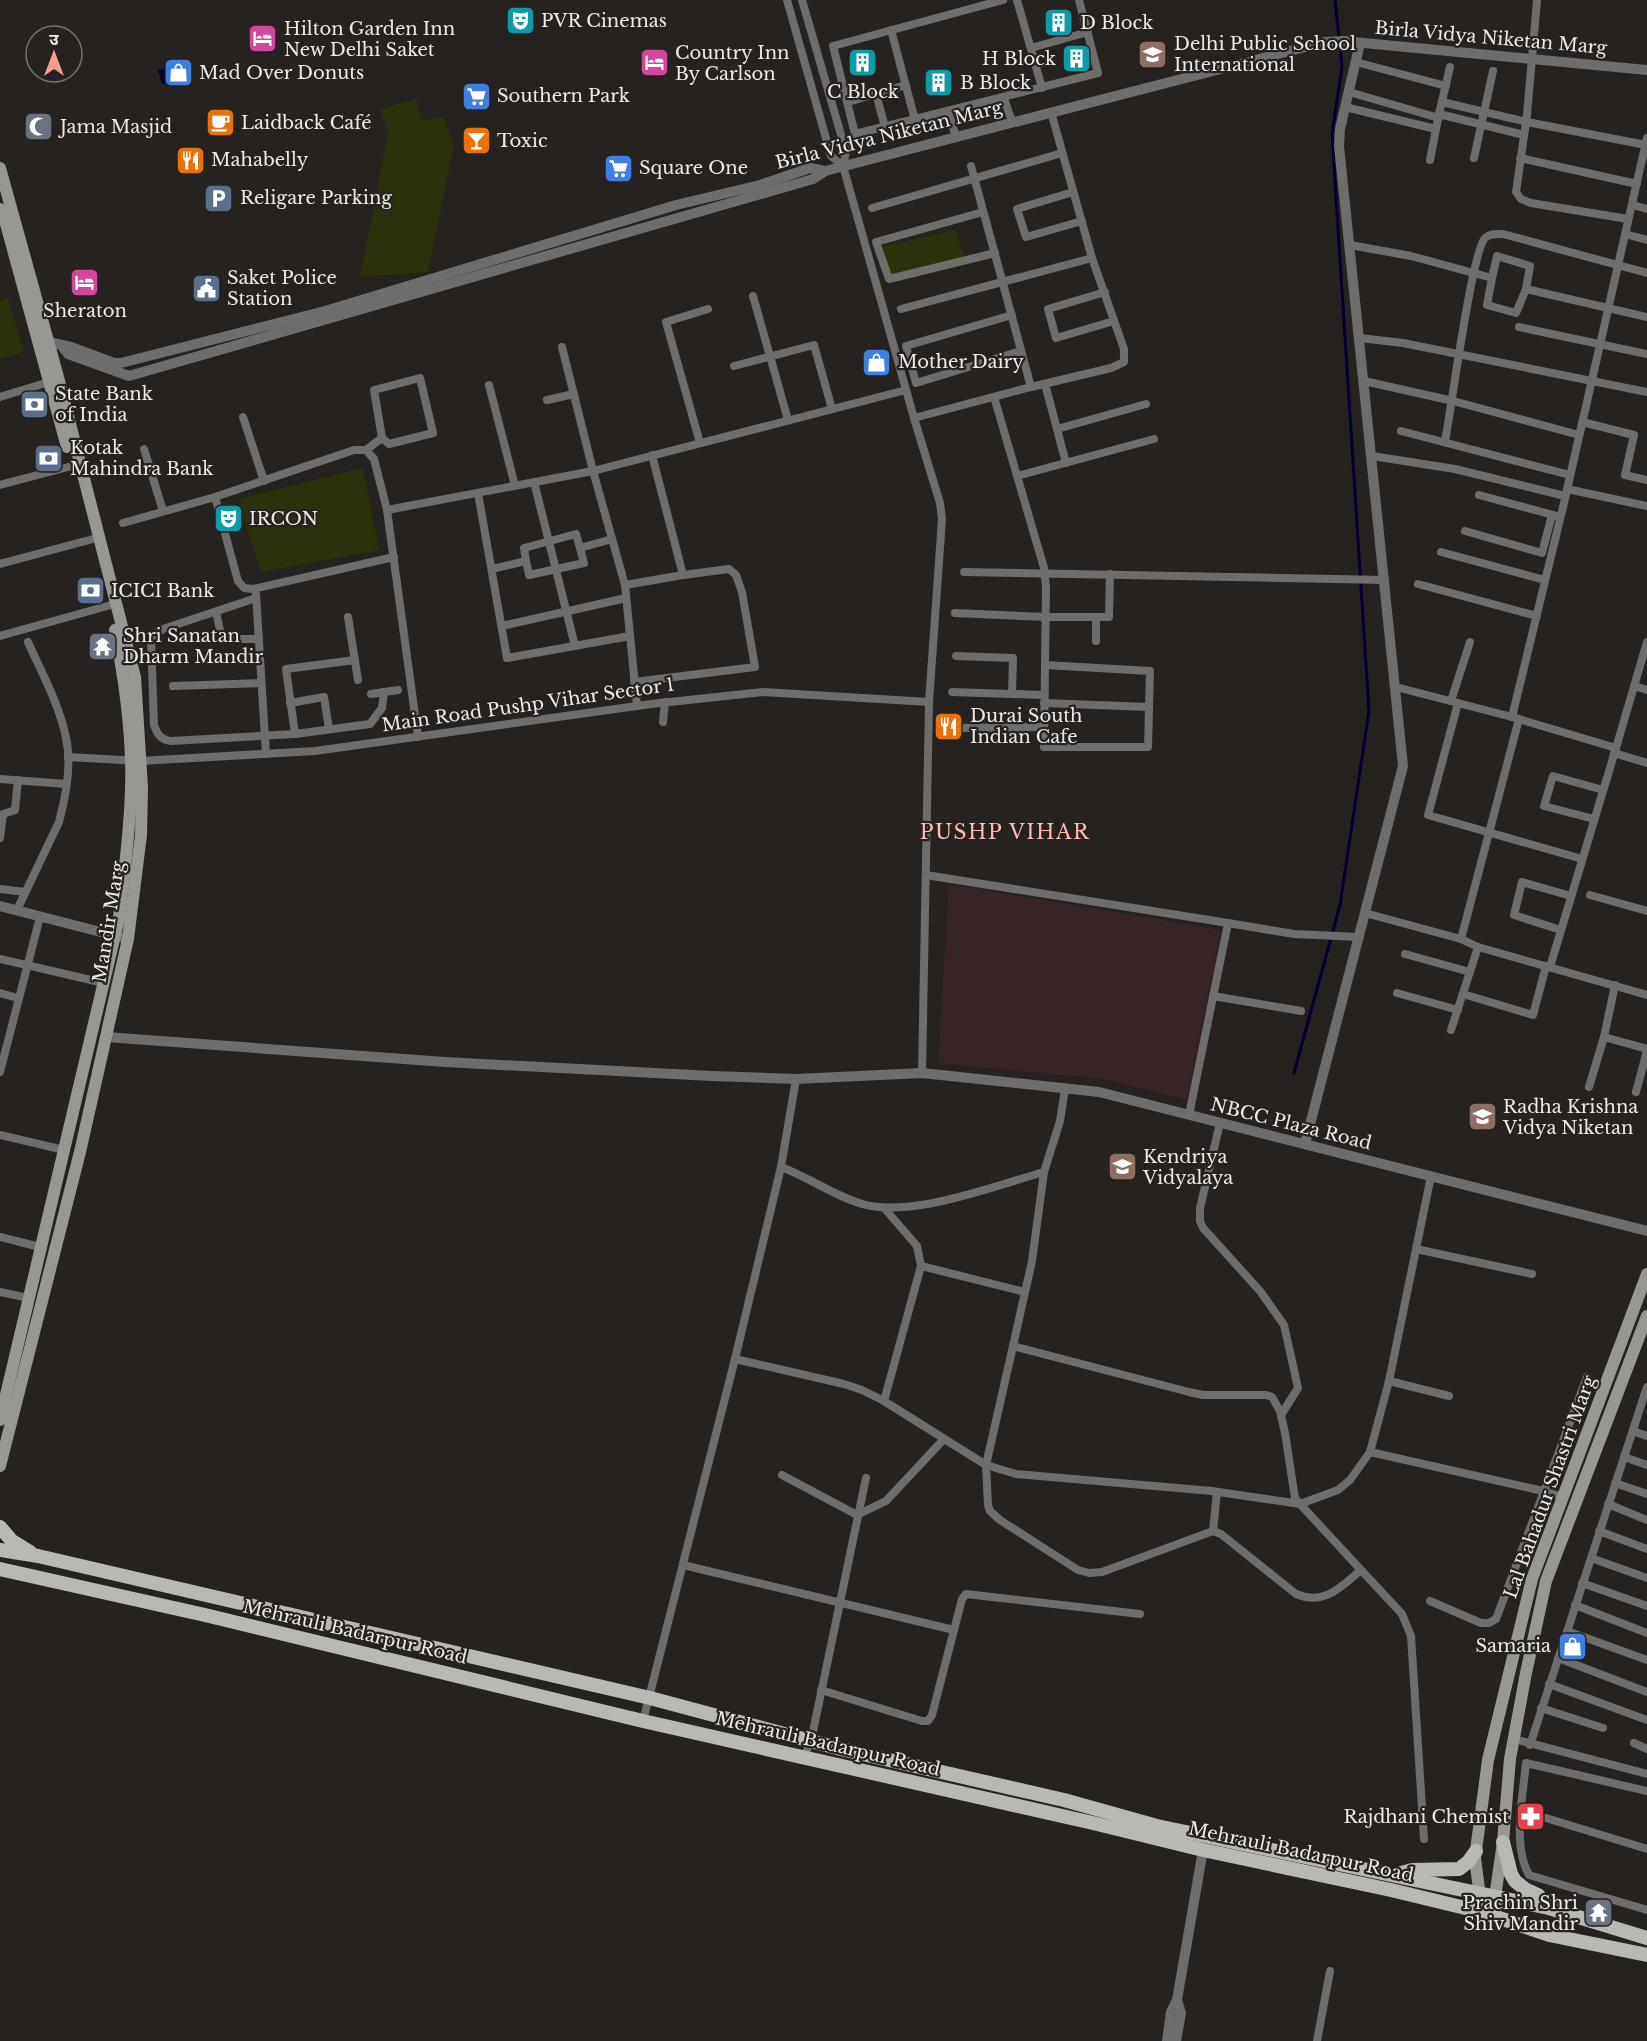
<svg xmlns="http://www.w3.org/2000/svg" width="1647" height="2041" viewBox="0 0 1647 2041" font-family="'Libre Baskerville','Noto Sans Devanagari',serif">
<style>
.commercial{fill:#372427}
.green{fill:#2c310b}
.water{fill:#000031}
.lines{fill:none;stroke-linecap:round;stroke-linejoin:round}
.stream{stroke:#000031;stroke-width:3}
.minor{stroke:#6e6d6b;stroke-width:8}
.tertiary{stroke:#6e6d6b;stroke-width:10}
.secondary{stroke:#999794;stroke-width:12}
.primary{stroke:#bab8b4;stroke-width:14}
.labels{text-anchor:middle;stroke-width:4.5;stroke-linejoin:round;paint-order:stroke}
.poi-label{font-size:18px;fill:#ece9e7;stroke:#262220;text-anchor:start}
.street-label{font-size:18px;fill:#ece9e7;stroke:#262220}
.neighbourhood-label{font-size:20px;letter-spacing:1.5px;fill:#ffbcb1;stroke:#262220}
</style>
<rect width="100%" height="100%" fill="#262220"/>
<path class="commercial" d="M949,884L1221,930L1187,1100L1103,1079L938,1063Z"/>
<g class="green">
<path d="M416,99L422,120L443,117L454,144L428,272L360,277L388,134L380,109Z"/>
<path d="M955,230L966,262L893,282L881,247Z"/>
<path d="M8,298L24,352L0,359V300Z"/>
<path d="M363,468L379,550L261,572L238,499Z"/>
</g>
<path class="water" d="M184,63L189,69L187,72L188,77L162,84L158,70Z"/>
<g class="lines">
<g class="stream">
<path d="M1335,0L1339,38"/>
<path d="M1294,1073L1340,905L1369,711L1332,134L1342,67L1340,44"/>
</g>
<g class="minor">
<path d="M787,0L831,156L843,166"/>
<path d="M802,0L846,152L843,166L914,418L940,503L942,519L929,702L922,1073"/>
<path d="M1003,0L833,46L855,134L1098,73L1079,0"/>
<path d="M1017,0L1042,88"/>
<path d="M1537,0L1527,115L1516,192L1521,199L1531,203L1628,219"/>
<path d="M891,30L915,120"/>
<path d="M1031,48L1088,32"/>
<path d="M1356,62L1446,86"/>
<path d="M1349,92L1439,118"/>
<path d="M876,94L885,127"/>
<path d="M1004,98L1012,122"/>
<path d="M848,102L906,85"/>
<path d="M1442,102L1527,122L1646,145"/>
<path d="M1345,107L1436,129L1439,114L1524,135"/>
<path d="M948,112L956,137"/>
<path d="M1439,114L1450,67"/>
<path d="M1474,158L1493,71"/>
<path d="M1520,158L1637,184"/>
<path d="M1430,160L1436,129"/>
<path d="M971,166L1031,387"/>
<path d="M1073,192L1017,209L1026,237L1082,221"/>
<path d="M1632,205L1647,209"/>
<path d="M872,208L1062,153"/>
<path d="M983,212L876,242L889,279L995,253"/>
<path d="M1625,234L1647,240"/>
<path d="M1350,245L1411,256L1492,278L1497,256L1530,266L1526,289L1647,317"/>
<path d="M1492,278L1487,305L1516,313L1526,289"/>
<path d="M1105,292L1048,309L1056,338L1114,321"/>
<path d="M753,296L788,420"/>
<path d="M901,309L1092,258"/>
<path d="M1012,315L906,346L916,383L1021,351"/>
<path d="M1519,327L1647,354"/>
<path d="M1360,338L1403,343L1647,392"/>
<path d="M562,347L593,471L625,585L637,706"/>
<path d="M734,366L814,345L832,409"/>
<path d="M1364,381L1453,401L1579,435"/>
<path d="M1045,384L1066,463"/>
<path d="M489,385L515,486"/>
<path d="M0,397L49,382"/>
<path d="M994,397L1044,568L1046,587L1044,747H1148L1150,671L1045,665"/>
<path d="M547,400L574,394"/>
<path d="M243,417L264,481"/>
<path d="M914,418L1031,387L1111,368L1124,362V349L1092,258L1051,112"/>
<path d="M1582,422L1634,435L1625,475L1647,480"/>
<path d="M1057,429L1146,404"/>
<path d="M1401,431L1570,475"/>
<path d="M382,438L374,390L420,378L433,433L389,444L382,438L366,450H354L215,497L238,581L244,588L253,589L394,557"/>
<path d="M1445,441C1451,411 1472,251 1485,238C1490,233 1497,234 1503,234L1647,273"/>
<path d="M700,443L666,322L708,309"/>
<path d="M144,449L163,511"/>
<path d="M366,450L374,459L387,510L418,737"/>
<path d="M652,455L683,575"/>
<path d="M1372,456L1455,469L1565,496"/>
<path d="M1017,476L1154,439"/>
<path d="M534,482L575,646"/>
<path d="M0,485L72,466"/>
<path d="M1567,489L1647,506"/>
<path d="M478,493L507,658L630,636"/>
<path d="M1479,495L1557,516"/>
<path d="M387,510L593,471L906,390"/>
<path d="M123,523L215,497"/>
<path d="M1465,531L1542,553L1552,515"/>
<path d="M1441,552L1545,580"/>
<path d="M526,561L529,575L584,563L580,548"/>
<path d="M0,564L93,539"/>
<path d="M492,569L526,561L524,548L576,534L580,548L612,539"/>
<path d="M964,572L1385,580"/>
<path d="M1418,584L1537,616"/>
<path d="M625,585L683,575L729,569L736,575L742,592L755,667L634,682"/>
<path d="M256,594L266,754"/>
<path d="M256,598L163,629L155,634L151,639L154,725C157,734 161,740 171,741L295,734L286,669L355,660"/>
<path d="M216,612L222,639H259"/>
<path d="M955,613L1046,617H1109L1110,574"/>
<path d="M348,617L358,680"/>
<path d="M1096,617V641"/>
<path d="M502,626L626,598"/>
<path d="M0,636L111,605"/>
<path d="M956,656L1013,658L1012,694"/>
<path d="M173,686L261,683"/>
<path d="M1634,686L1647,690"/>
<path d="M1396,687L1512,717L1616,748L1647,642"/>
<path d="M952,692L1044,695"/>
<path d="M371,694L398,690"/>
<path d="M1451,701L1470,642"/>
<path d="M290,703L324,697L329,729"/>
<path d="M1044,703L1149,707"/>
<path d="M1458,703L1428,815L1582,859"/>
<path d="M1512,717L1564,503L1647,138"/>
<path d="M663,722L665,702"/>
<path d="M954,728L1044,727"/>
<path d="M295,734L370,724L382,708L384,692"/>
<path d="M1614,753L1647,763"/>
<path d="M68,757L140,761L315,751L651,704L763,692L929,702"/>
<path d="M0,779L66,784"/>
<path d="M1594,819L1544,806L1553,776L1603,790"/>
<path d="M0,838L3,814L15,810L18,780"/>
<path d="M926,875L1228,923L1189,1115"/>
<path d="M0,889L25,892"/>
<path d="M1590,895L1647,911"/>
<path d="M17,910L59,822C66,796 72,764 66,738C60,706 41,671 28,642"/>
<path d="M1365,913L1461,939L1478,947L1647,995"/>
<path d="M1228,923L1294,934L1359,937"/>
<path d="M1561,930L1514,915L1522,882L1571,896"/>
<path d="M1461,939L1519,719"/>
<path d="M1405,954L1470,972"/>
<path d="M0,959L104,983"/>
<path d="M1550,967L1616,748"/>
<path d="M0,993L18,998"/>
<path d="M1397,993L1458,1010"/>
<path d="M1463,994L1533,1015L1546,966"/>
<path d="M1213,996L1301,1011"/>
<path d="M1451,1030L1478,947"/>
<path d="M1604,1037L1647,1049"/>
<path d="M0,1072L40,917"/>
<path d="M1589,1087L1604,1037L1615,985"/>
<path d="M1636,1092L1647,1051"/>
<path d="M1220,1123L1200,1208V1221L1203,1228L1260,1291L1284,1325L1298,1388L1281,1415"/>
<path d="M0,1135L64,1150"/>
<path d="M781,1167C808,1177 830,1193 856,1202C906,1221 993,1186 1044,1172"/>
<path d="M0,1237L40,1247"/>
<path d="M1416,1249L1532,1274"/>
<path d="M921,1266L1025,1292"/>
<path d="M0,1292L28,1298"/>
<path d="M1013,1346L1032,1261L1044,1172L1060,1121L1065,1089"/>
<path d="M735,1359L844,1384L862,1390L884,1401L986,1465L988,1505L990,1511L1000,1520L1078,1570L1089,1573L1102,1572L1213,1531L1221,1534L1296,1594C1324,1606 1341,1587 1361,1570L1402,1614L1411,1636L1424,1839"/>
<path d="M1389,1381L1449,1396"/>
<path d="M884,1401L921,1266L917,1246L885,1209"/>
<path d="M1633,1431L1647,1436"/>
<path d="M1370,1452L1543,1491L1563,1497"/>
<path d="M1624,1457L1647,1465"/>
<path d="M782,1475L857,1515L886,1501L944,1439"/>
<path d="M1615,1483L1647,1494"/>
<path d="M1608,1504L1647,1520"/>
<path d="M1213,1531L1217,1492"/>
<path d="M1599,1531L1647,1549"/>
<path d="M1591,1558L1647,1578"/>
<path d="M683,1565L954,1630"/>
<path d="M1361,1570L1300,1504L1295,1498L1285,1433L1280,1411L1272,1397L1266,1395H1203L1189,1392L1013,1346L986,1465L1016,1474L1212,1491L1300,1504L1338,1490L1350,1480L1370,1452L1389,1381L1431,1176"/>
<path d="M1582,1583L1647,1606"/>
<path d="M1430,1601L1481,1623H1489L1496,1619L1587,1377"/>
<path d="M1575,1605L1647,1633"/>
<path d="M1567,1631L1647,1660"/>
<path d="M1558,1658L1647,1692"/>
<path d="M1549,1684L1647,1720"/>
<path d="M821,1690L922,1721H928L932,1715L962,1599L966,1594L1140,1614"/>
<path d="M1541,1708L1603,1728"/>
<path d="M643,1721L735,1359L781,1167L796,1079"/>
<path d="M1514,1739L1647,1774"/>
<path d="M1634,1743L1647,1749"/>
<path d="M1530,1745L1647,1387"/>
<path d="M804,1757L811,1741L866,1478"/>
<path d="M1647,1791L1526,1763C1523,1795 1512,1845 1529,1875L1647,1910"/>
<path d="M1546,1818L1647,1849"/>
<path d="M1317,2041L1330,1971"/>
</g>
<g class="tertiary">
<path d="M44,341L71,347L114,363H121L325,311L676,205L760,185L810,168L825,171L1325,42L1343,41L1647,70"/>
<path d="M62,346L68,354L129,376L813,179L825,171"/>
<path d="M0,906L128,939"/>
<path d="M106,1037L445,1062L712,1076L796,1079L922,1073L1099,1092L1647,1231"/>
<path d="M1305,1144L1403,766L1339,146L1340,129L1360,43"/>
<path d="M1167,2041L1171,2012L1177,2000L1203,1850"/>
<path d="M1176,2041L1181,2013L1177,2000"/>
</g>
<g class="secondary">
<path d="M0,168L58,377L135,677L142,788L141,835L128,939L80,1152L0,1466"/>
<path d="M0,209L6,224L67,447"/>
<path d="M0,1420L119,918C124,875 130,832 131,789C133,736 125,682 115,630"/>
<path d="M1490,1902L1495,1897L1503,1842L1510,1759L1526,1673L1546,1581L1647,1316"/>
<path d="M1482,1912L1475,1858L1488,1760L1532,1579L1647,1274"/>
</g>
<g class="primary">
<path d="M0,1527L12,1541L30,1552"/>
<path d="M0,1550L38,1556L650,1698L841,1749L1064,1800L1157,1826L1549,1908L1647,1938"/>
<path d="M0,1569L205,1615L643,1721L1093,1823L1203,1850L1391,1890L1482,1912L1549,1935L1647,1955"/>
<path d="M1503,1842L1511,1874L1515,1881L1525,1889L1538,1895L1549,1908"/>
<path d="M1398,1874L1412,1870L1459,1869L1468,1862L1476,1851"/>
</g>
</g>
<defs>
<symbol id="theatre-square" viewBox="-11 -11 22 22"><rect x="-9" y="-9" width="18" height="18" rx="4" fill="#0f9aa8" stroke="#262220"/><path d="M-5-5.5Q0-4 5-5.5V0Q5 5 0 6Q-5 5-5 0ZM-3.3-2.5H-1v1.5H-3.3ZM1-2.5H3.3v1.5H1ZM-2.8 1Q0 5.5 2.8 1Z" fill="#fff"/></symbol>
<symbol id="building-square" viewBox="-11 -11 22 22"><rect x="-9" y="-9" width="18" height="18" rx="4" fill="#0f9aa8" stroke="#262220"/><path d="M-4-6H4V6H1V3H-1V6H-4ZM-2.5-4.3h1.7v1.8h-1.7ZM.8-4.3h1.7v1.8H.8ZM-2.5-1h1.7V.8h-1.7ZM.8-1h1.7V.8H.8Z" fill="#fff"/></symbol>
<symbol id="hotel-square" viewBox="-11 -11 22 22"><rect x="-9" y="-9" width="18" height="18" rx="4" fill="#d1479c" stroke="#262220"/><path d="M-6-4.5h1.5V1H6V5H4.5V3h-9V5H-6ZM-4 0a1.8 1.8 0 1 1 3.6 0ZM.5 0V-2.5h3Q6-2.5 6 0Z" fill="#fff"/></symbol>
<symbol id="school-square" viewBox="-11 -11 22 22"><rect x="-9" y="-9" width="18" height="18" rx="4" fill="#8d6e63" stroke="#262220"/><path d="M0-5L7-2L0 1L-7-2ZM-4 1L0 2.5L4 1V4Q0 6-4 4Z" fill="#fff"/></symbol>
<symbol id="shop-square" viewBox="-11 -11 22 22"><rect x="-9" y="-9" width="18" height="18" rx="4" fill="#3f7fe0" stroke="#262220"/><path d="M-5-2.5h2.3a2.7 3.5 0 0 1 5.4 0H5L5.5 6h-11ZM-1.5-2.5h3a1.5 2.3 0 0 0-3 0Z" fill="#fff"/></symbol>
<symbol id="supermarket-square" viewBox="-11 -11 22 22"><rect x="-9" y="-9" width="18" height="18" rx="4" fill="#3f7fe0" stroke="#262220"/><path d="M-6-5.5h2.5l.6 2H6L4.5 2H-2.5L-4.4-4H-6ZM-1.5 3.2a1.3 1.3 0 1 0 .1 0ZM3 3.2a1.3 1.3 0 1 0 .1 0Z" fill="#fff"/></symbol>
<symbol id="cafe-square" viewBox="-11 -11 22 22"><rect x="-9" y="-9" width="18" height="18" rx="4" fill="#e8710a" stroke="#262220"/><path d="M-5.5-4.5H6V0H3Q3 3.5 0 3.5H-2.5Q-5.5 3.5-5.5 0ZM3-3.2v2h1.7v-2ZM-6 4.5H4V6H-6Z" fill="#fff"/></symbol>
<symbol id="mosque-square" viewBox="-11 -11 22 22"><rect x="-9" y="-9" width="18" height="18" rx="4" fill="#6b7280" stroke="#262220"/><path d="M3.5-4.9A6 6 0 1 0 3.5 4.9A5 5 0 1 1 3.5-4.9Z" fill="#fff"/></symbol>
<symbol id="bar-square" viewBox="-11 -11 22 22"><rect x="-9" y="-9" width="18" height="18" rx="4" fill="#e8710a" stroke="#262220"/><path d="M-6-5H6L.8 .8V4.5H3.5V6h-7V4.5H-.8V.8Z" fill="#fff"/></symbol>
<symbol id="restaurant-square" viewBox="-11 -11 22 22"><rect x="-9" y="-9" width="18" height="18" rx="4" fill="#e8710a" stroke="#262220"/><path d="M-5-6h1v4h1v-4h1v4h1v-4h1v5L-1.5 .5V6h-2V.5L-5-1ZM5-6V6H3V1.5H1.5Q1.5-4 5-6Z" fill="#fff"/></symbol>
<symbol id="parking-square" viewBox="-11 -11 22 22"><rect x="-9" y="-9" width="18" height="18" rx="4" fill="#5c6f8a" stroke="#262220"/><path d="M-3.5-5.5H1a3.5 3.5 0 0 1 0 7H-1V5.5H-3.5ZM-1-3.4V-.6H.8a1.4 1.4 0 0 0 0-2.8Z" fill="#fff"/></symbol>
<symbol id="civic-square" viewBox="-11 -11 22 22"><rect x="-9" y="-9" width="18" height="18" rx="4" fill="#5c6f8a" stroke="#262220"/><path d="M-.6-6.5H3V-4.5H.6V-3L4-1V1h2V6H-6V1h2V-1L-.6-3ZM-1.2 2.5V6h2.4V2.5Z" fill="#fff"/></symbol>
<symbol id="bank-square" viewBox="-11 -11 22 22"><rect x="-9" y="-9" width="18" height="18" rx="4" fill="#5c6f8a" stroke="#262220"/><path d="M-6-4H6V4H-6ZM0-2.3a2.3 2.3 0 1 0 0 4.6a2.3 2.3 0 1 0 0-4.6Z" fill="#fff"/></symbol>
<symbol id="temple-square" viewBox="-11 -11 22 22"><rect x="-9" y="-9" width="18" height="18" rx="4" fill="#6b7280" stroke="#262220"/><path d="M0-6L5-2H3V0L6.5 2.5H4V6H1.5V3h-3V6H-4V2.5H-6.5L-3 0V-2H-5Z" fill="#fff"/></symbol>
<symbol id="pharmacy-square" viewBox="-11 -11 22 22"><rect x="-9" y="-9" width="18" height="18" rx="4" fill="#e0444e" stroke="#262220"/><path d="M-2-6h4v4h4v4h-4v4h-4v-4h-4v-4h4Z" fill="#fff"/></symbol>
</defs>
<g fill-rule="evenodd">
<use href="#theatre-square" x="504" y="4" width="33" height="33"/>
<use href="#building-square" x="1042" y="6" width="33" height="33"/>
<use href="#hotel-square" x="246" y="22" width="33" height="33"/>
<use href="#school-square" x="1136" y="38" width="33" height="33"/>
<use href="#building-square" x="1060" y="42" width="33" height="33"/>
<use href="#hotel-square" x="638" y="46" width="33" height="33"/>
<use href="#building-square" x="846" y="46" width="33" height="33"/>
<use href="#shop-square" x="162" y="56" width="33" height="33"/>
<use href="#building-square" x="922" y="66" width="33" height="33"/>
<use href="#supermarket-square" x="460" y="80" width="33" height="33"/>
<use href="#cafe-square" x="204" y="106" width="33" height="33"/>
<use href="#mosque-square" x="22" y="110" width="33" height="33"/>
<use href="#bar-square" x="460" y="124" width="33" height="33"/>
<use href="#restaurant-square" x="174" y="144" width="33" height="33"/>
<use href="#supermarket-square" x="602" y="152" width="33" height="33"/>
<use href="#parking-square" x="202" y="182" width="33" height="33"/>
<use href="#hotel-square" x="68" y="266" width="33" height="33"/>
<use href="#civic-square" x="190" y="272" width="33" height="33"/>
<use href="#shop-square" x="860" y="346" width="33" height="33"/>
<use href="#bank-square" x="18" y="388" width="33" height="33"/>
<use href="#bank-square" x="32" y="442" width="33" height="33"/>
<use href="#theatre-square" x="212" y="502" width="33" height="33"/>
<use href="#bank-square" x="74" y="574" width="33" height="33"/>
<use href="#temple-square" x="86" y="630" width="33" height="33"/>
<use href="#restaurant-square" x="932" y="710" width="33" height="33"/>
<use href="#school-square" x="1466" y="1100" width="33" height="33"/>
<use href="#school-square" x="1106" y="1150" width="33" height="33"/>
<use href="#shop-square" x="1556" y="1630" width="33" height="33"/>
<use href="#pharmacy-square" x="1514" y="1800" width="33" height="33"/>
<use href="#temple-square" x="1582" y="1896" width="33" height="33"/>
</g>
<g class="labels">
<g class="poi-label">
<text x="541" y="27">PVR Cinemas</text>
<text x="1080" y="29">D Block</text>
<text x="284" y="35">Hilton Garden Inn<tspan x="284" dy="21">New Delhi Saket</tspan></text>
<text x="1174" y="50">Delhi Public School<tspan x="1174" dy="21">International</tspan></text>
<text x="675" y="59">Country Inn<tspan x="675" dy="21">By Carlson</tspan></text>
<text x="1056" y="65" text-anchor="end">H Block</text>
<text x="199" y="79">Mad Over Donuts</text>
<text x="960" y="89">B Block</text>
<text x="863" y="98" text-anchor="middle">C Block</text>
<text x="497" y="102">Southern Park</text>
<text x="241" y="129">Laidback Café</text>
<text x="60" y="133">Jama Masjid</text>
<text x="497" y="147">Toxic</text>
<text x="211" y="166">Mahabelly</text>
<text x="639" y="174">Square One</text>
<text x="240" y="204">Religare Parking</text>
<text x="227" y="284">Saket Police<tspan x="227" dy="21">Station</tspan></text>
<text x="85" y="317" text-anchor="middle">Sheraton</text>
<text x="898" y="368">Mother Dairy</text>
<text x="55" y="400">State Bank<tspan x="55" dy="21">of India</tspan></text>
<text x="70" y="454">Kotak<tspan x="70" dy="21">Mahindra Bank</tspan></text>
<text x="249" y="525">IRCON</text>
<text x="111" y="597">ICICI Bank</text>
<text x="123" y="642">Shri Sanatan<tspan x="123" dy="21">Dharm Mandir</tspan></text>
<text x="970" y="722">Durai South<tspan x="970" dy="21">Indian Cafe</tspan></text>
<text x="1503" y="1113">Radha Krishna<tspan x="1503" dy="21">Vidya Niketan</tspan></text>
<text x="1143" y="1163">Kendriya<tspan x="1143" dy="21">Vidyalaya</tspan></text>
<text x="1551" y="1652" text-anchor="end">Samaria</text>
<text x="1509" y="1823" text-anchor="end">Rajdhani Chemist</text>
<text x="1578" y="1909" text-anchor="end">Prachin Shri<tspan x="1578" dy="21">Shiv Mandir</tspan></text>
</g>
<g class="street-label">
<text transform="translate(1491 38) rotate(5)" y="6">Birla Vidya Niketan Marg</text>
<text transform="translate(889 135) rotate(-14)" y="6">Birla Vidya Niketan Marg</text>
<text transform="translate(528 705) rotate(-8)" y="6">Main Road Pushp Vihar Sector 1</text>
<text transform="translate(109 922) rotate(-81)" y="6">Mandir Marg</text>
<text transform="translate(1291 1124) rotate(14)" y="6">NBCC Plaza Road</text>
<text transform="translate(1550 1487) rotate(-70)" y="6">Lal Bahadur Shastri Marg</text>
<text transform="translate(355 1632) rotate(13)" y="6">Mehrauli Badarpur Road</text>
<text transform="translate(828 1744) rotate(13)" y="6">Mehrauli Badarpur Road</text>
<text transform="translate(1301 1852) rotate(12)" y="6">Mehrauli Badarpur Road</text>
</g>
<g class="neighbourhood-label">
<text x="1005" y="839">PUSHP VIHAR</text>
</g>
</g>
<g transform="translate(54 54)"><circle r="28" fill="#262220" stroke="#757270" stroke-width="1.5"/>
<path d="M0-4.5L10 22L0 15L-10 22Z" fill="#f59d8f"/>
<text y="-9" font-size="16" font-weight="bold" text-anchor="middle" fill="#ece9e7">उ</text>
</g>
</svg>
